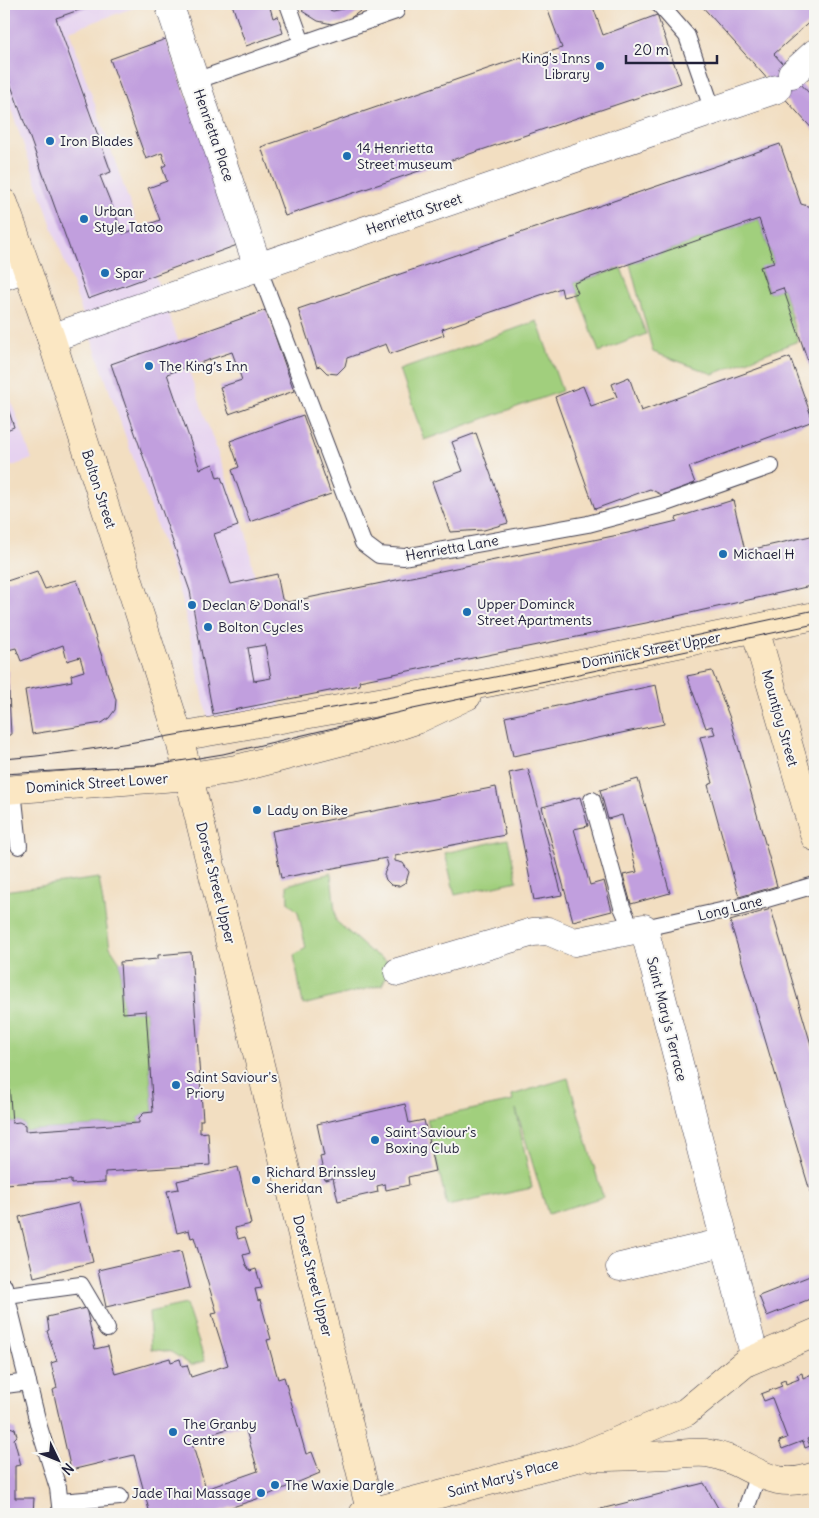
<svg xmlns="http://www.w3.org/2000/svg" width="819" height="1518" viewBox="0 0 819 1518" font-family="Delius,sans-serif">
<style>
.built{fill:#e6d2f0}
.green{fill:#a1cf7d;stroke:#62785c}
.building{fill:#c19fde;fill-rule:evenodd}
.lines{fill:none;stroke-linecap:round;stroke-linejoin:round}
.lane-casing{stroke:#413e4f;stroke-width:18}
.street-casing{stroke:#413e4f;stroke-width:29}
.secondary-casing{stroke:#413e4f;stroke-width:29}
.lane{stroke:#fff;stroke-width:16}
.street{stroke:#fff;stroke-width:28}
.secondary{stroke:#fbe7c3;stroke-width:28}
.tram{stroke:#22223b;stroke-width:1}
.poi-dot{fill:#1f6fb2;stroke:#f6f6f2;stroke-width:2}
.labels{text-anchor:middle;stroke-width:4;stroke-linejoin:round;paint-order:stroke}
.poi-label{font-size:14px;fill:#22223b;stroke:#f6f6f2;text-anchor:start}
.street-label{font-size:14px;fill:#22223b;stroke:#f6f6f2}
</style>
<rect width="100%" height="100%" fill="#f6f6f2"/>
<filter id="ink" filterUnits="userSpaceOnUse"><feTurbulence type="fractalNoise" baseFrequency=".02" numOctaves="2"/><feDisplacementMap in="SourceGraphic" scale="10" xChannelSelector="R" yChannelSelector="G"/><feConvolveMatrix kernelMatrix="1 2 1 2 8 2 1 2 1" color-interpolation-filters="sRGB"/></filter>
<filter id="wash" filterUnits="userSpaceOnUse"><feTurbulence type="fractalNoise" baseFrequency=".0096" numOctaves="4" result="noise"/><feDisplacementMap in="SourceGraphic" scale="20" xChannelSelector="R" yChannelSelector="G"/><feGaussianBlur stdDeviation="1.12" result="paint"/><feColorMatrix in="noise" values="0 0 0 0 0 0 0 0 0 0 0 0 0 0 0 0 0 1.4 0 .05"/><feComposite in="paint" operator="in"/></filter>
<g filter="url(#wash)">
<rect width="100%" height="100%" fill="#f2dec1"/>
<g class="built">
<path d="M4,4H144L69,31L246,533L280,706L208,719L181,595L4,89Z"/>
<path d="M4,381L32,459L4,469Z"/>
</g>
<g class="green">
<path d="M759,219L774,263L760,268L769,293L783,288L798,341L713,374L653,352L630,264Z"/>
<path d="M621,268L646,334L599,352L574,283Z"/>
<path d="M537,321L562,391L424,440L400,370Z"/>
<path d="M508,839L517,881L455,895L445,853Z"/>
<path d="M331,873L336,921L371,952L392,964L382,985L303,1005L294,955L306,948L298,912L288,902L287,885Z"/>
<path d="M99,878L110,947L120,962L123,1012L146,1011L153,1112L144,1113L139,1118V1123L25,1131V1125L19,1122L12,1123L7,1058H4V891Z"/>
<path d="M568,1078L603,1197L548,1214L516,1109L532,1188L447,1206L427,1119L513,1101L512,1095Z"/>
<path d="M186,1304L205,1361L191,1365L171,1352L151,1349L149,1312Z"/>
</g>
<g id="blocks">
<g class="building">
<path d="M4,4H96L56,18L111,172L100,176L123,234L160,220L148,188L167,181L162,167L166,165L162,153L146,159L110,59L166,39L240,244L88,299L4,66Z"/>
<path d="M232,4H269L273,18L278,16L283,33L246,46Z"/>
<path d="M310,4L333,11L343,9L349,4H367L363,9L345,22L332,24L318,21L302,11Z"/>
<path d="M559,4H592L603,35L657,15L681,83L285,216L261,147L522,57L523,60L562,48L547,8Z"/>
<path d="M700,4H815V17L774,54L809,93L815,87V132Z"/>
<path d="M780,144L801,204L814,208L815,210V376H813L783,288L769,293L760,267L774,263L759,219L574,283L578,293L563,297L561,288L442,329L444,335L390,354L386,344L347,358L345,366L337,374L327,373L320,366L317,367L298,309Z"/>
<path d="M266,310L294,391L229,414L220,387L242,380L232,352L167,374L200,469L213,464L217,478L221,477L238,526L214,534L231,584L277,574L282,599L288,602L628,533L677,521L676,518L733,500L745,551L815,535V585L646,623L359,681L360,685L213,714L190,591L111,364ZM265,645L271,678L254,681L248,648Z"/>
<path d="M790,357L813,421L689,467L695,483L662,495L650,489L595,509L555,397L583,386L591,406L617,397L612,384L629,377L641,411Z"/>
<path d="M4,396L14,427L4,431Z"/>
<path d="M303,415L331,494L250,522L232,470L239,467L230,441Z"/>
<path d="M476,433L508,523L484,530L450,532L432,482L463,471L452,442Z"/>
<path d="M37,571L45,589L77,580L116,700L115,710L109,718L102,723L32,734L25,690L72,681L71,675L84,671L80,657L67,661L63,645L21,661L16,648L4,651V582Z"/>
<path d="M4,671H8L11,735H4Z"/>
<path d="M712,671L731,721L777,886L739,897L708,785L713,783L700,737L715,734L712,726L706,728L687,676Z"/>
<path d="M656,685L664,724L513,756L505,717Z"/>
<path d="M528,769L562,895L534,900L509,773Z"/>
<path d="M638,779L670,893L631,904L623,875L637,872L622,815L608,819L600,790Z"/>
<path d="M496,787L505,835L395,856V861L403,863L409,872L406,882L399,886L391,885L386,880L384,874L388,865L386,858L281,878L272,831Z"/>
<path d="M580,797L588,826L574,829L590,885L604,881L612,911L573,921L542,807Z"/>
<path d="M771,909L815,1058V1208L730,921Z"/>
<path d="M191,952L203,1120H200V1133L208,1132L210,1165L105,1172V1182L71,1184V1180L4,1184V1058L7,1057L12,1123L19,1122L25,1125V1131L139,1123V1118L144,1113L153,1112L146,1011L123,1013L120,962L158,959V955Z"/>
<path d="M405,1104L409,1123L424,1120L435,1171L408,1177L409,1185L386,1190L385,1184L377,1186L378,1192L338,1201L333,1178L325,1180L320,1157L324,1156L317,1124Z"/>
<path d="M238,1167L251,1224L235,1228L238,1239L245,1237L250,1253L243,1255L246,1265L250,1271L256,1269L262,1288L255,1289L258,1301L260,1300L271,1339L267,1340L278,1379L284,1377L306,1454L312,1452L320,1473L263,1497L211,1514H138L149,1510L134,1455L71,1470L53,1390L57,1388L51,1363L57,1361L47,1331L49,1330L47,1317L86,1308L95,1349L108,1346L115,1374L170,1358L171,1362L180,1359L182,1366L187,1365L191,1377L228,1365L212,1314L217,1313L194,1237L191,1238L189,1230L177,1233L167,1191L179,1189L177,1181ZM244,1424L258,1471L206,1489L191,1440Z"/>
<path d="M79,1203L93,1262L34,1277L19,1217Z"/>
<path d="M181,1251L190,1288L106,1307L98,1270Z"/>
<path d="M815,1274V1297L767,1316L759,1296Z"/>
<path d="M815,1367V1436L807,1439L810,1446L805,1448L803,1441L782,1449L779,1441L787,1438L772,1398L764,1401L761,1394L782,1386L780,1382L785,1380L786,1384L799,1379L797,1375L802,1373L803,1378L814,1373L812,1369Z"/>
<path d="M4,1401L10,1427L15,1429L17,1436L14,1439L21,1465L15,1466V1498H34L33,1514H4Z"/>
<path d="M704,1483L718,1508L727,1514H581Z"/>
<path d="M815,1509V1514H800Z"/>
</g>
</g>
</g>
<g filter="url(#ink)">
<use href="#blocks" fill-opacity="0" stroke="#413e4f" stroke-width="1"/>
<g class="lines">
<defs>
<g id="lane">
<path d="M288,4L302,43"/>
<path d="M659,4L687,36L713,111"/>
<path d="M195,81L396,11L394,4"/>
<path d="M258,267L363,543L379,555L404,557L588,524L663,504L771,466"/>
<path d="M13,790L19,846"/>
<path d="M592,800L622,907L632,930"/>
<path d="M644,928L739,907L815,885"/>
<path d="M4,1286L39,1427L58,1488L61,1514"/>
<path d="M7,1295L81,1285L107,1329"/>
<path d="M5,1385L28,1382"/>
<path d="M60,1502L120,1497"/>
<path d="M749,1514L747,1506L758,1474"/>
</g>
<g id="street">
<path d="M169,4L258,267"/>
<path d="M792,74L815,53"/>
<path d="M4,276L25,268"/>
<path d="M51,338L777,89"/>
<path d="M398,972L533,932L548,931L574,942L644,928L755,1358"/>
<path d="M620,1267L724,1242"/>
</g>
<g id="secondary">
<path d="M4,203L51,338L179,737L371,1514"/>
<path d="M755,629L815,837"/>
<path d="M179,737L487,683L815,616"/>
<path d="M4,790L190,776L236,769L386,730L416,720L467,696"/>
<path d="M594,1457C618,1457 643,1456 667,1455C680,1454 694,1452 706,1453C750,1459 767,1494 815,1476"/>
<path d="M363,1514L577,1458L686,1412L745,1363L815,1333"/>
</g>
</defs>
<use href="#lane" class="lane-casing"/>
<use href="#street" class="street-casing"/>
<use href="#secondary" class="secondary-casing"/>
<use href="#lane" class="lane"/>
<use href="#street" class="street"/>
<use href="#secondary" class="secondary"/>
<g class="tram">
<path d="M4,759C85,753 165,736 246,723C436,691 626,651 815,610"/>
<path d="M4,774L155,765L223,754L413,709L815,624"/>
</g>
</g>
</g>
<g class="poi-dot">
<circle cx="600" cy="66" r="5"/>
<circle cx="50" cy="141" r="5"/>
<circle cx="347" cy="156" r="5"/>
<circle cx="84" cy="219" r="5"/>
<circle cx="105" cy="273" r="5"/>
<circle cx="149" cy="366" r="5"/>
<circle cx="723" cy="554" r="5"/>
<circle cx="192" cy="605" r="5"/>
<circle cx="467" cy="612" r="5"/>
<circle cx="208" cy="627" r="5"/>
<circle cx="257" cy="810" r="5"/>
<circle cx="176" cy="1085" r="5"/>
<circle cx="375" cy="1140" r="5"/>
<circle cx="256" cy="1180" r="5"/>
<circle cx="173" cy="1432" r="5"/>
<circle cx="275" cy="1485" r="5"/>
<circle cx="261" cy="1493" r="5"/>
</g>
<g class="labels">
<g class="poi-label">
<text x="590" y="63" text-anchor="end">King's Inns<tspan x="590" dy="16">Library</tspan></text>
<text x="60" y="146">Iron Blades</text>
<text x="357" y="153">14 Henrietta<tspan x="357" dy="16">Street museum</tspan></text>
<text x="94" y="216">Urban<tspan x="94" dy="16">Style Tatoo</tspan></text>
<text x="115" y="278">Spar</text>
<text x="159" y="371">The King’s Inn</text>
<text x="733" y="559">Michael H</text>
<text x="477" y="609">Upper Dominck<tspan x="477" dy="16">Street Apartments</tspan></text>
<text x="202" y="610">Declan &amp; Donal's</text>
<text x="218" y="632">Bolton Cycles</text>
<text x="267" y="815">Lady on Bike</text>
<text x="186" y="1082">Saint Saviour's<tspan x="186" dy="16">Priory</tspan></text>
<text x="385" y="1137">Saint Saviour's<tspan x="385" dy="16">Boxing Club</tspan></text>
<text x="266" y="1177">Richard Brinssley<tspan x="266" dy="16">Sheridan</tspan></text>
<text x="183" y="1429">The Granby<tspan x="183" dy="16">Centre</tspan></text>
<text x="285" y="1490">The Waxie Dargle</text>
<text x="251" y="1498" text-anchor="end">Jade Thai Massage</text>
</g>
<g class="street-label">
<text transform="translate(214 135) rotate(71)" y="5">Henrietta Place</text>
<text transform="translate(414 214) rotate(-19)" y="5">Henrietta Street</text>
<text transform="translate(99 489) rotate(72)" y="5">Bolton Street</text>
<text transform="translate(452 548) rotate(-10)" y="5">Henrietta Lane</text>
<text transform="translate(651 650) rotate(-11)" y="5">Dominick Street Upper</text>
<text transform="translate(780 718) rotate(74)" y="5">Mountjoy Street</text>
<text transform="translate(97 783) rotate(-4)" y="5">Dominick Street Lower</text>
<text transform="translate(216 883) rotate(76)" y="5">Dorset Street Upper</text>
<text transform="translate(730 908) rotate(-14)" y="5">Long Lane</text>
<text transform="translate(667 1019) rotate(76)" y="5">Saint Mary's Terrace</text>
<text transform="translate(313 1276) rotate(76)" y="5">Dorset Street Upper</text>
<text transform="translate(503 1478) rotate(-15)" y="5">Saint Mary's Place</text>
</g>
</g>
<rect width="819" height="1518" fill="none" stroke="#f6f6f2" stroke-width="20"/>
<g transform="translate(58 1460) rotate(133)" stroke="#f6f6f2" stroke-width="4" paint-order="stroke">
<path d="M0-4L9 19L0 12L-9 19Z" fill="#22223b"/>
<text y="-8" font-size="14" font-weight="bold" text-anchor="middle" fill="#22223b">N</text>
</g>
<path d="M626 55v8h91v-8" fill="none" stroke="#22223b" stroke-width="2.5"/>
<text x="634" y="55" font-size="15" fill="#22223b" stroke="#f6f6f2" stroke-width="4" paint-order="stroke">20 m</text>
</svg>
